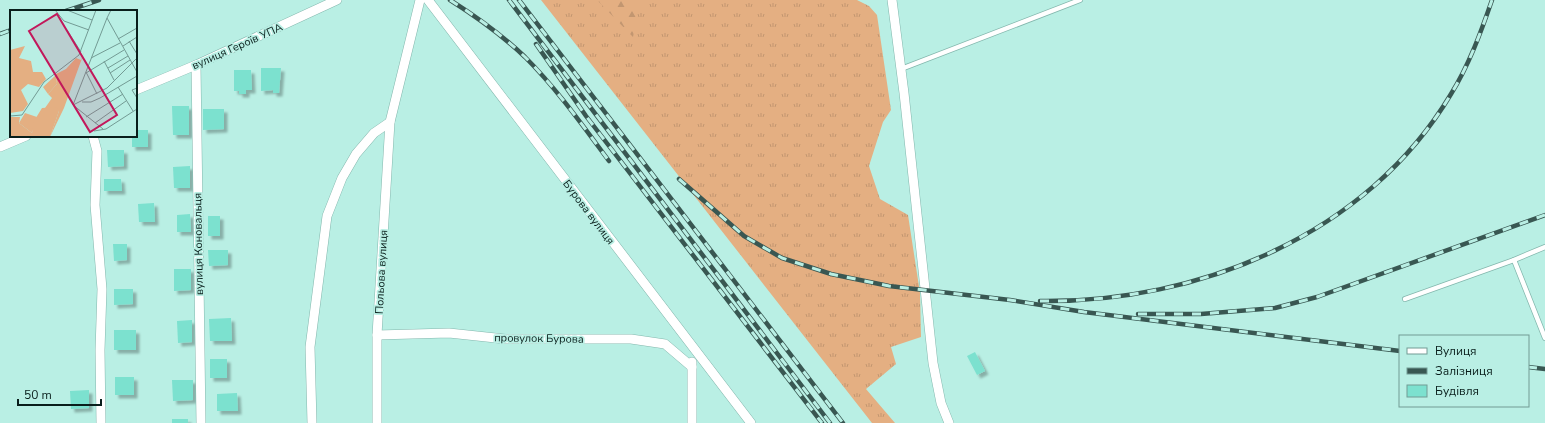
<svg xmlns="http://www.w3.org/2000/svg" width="1545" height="423" viewBox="0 0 1545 423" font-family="'Nunito Sans',sans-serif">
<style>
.grass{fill:url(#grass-tufts)}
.forest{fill:url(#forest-firs)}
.building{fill:#7ce1cf;filter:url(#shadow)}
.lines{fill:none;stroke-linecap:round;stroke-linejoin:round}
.lane-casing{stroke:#83b7ad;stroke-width:6}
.street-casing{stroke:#83b7ad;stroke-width:10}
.lane{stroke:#fff;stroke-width:4.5}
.street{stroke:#fff;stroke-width:9}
.rail-casing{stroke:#395752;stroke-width:4.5}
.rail{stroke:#b9efe4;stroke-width:3;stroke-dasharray:9;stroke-linecap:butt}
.labels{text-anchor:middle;stroke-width:3.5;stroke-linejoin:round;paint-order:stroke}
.street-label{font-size:11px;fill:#091e1b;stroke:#b9efe4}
.inset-road{fill:none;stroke:#739b94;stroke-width:1}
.view{fill:#c2185b;fill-opacity:0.15;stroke:#c2185b;stroke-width:2}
.inset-edge{fill:none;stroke:#091e1b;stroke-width:2}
</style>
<defs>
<pattern id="grass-tufts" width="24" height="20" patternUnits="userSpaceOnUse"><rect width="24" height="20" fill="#e4af82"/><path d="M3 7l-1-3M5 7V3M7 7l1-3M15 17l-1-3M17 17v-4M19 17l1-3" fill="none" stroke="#c29670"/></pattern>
<pattern id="forest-firs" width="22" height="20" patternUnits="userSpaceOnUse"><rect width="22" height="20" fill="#e4af82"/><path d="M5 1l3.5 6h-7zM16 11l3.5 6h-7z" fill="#c29670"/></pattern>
<filter id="shadow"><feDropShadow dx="3.5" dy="3.5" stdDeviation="1" flood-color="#0004"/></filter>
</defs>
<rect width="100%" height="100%" fill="#b9efe4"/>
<path class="grass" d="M541,0H857L869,6L877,15L891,110L883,122L869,166L880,199L908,215L920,293L921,337L891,347L896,364L866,389L895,423H872Z"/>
<path class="forest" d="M597,0H640L633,37Z"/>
<g class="building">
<path d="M261,68H281L279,93H273V90L261,91Z"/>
<path d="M234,70H251L252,90H246V94H239V91H234Z"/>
<path d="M172,106H189V135H173Z"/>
<path d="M203,109H224V129L203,130Z"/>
<path d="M136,130H148V147H132V136H136Z"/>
<path d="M107,150H124V166L108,167Z"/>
<path d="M190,166V188H174L173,167Z"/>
<path d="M104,179H121L122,191H104Z"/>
<path d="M154,203L155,222H139L138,204Z"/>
<path d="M190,214L191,232H177V215Z"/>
<rect x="208" y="216" width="12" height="20"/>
<path d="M113,244H127V260L114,261Z"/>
<path d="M208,250H228V265L209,266Z"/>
<path d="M174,269H191V290L174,291Z"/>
<path d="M114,289H133V304L114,305Z"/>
<path d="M231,318L232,341H210L209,319Z"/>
<path d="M192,320V342L178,343L177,321Z"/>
<rect x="114" y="330" width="22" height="20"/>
<path d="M975,352L985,371L977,375L967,356Z"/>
<rect x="210" y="359" width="17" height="19"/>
<rect x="115" y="377" width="19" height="18"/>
<path d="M172,380H193V400L173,401Z"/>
<path d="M89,390V408L71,409L70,391Z"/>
<path d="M237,393L238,411H217V394Z"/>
<rect x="172" y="419" width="16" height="4"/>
</g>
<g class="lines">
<defs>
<g id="lane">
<path d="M901,69L1080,0"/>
<path d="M1545,247L1514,260L1545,338"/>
<path d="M1405,299L1514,260"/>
</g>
<g id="street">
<path d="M428,0L751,423"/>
<path d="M892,0L904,93L933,363L941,403L949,423"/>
<path d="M196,65L201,423"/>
<path d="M136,90L196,65L337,0"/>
<path d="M93,136L97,151L95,205L102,289L100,350L101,423"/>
<path d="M0,147L26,136"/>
<path d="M377,335L449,333L505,339H631L665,344L692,367"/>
<path d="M692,362V423"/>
<path d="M312,423L310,347L327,216L342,178L356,154L374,133L390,122"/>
<path d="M377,423V335L390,122L420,0"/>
</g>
</defs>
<use href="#lane" class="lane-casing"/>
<use href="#street" class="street-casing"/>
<use href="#lane" class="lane"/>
<use href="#street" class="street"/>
<defs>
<g id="rail">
<path d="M450,0C477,17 502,35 525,57C557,89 583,126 609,161"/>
<path d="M509,0L830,423"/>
<path d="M519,0L843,423"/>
<path d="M66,11L99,0"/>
<path d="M0,34L11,30"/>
<path d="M536,44L586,116L822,423"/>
<path d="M679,179L744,236L782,258L831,274L889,286L1010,300L1084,312L1400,351"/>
<path d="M1040,301C1199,303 1367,235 1451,94C1469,65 1481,32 1492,0"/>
<path d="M1138,314H1201L1275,308L1317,297L1545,215"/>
<path d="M1528,367L1545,369"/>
</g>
</defs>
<use href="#rail" class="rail-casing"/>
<use href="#rail" class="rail"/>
</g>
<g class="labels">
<g class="street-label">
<text transform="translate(237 46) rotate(-24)" y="4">вулиця Героїв УПА</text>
<text transform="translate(589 212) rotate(53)" y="4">Бурова вулиця</text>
<text transform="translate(198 244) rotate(-91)" y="4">вулиця Коновальця</text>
<text transform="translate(381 272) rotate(-87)" y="4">Польова вулиця</text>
<text transform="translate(539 338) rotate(1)" y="4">провулок Бурова</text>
</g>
</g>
<g transform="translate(10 10)">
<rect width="127" height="127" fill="#b9efe4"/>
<path d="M75,40L54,98L40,127L49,101L35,98L42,88L38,84L47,74L46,64L56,59L66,48L71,50ZM15,103L27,107L22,123L9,113Z" fill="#e4af82"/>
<path d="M15,36L9,48L21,51L23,62H32L36,69L29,77L18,74L11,80L18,94L13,101L0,103V40ZM46,65L47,74L38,84L33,77ZM47,97L49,101L40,127H0V107H10L9,113L22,123L24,111L32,98Z" fill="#e4af82"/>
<path class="inset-road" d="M45,0L54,11L79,20M57,0L82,10M101,0L97,8L127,62M57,20L71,42M108,29L127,18M119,31L127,44M113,36L127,27M81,48L110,33M94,51L104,70M98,58L118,46M76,62L87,84M76,63L114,40M100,63L120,50M108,77L123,101M127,78L122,80L127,88M72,92H81L90,88L127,66M63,95L97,8M63,95L97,78L127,48M63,95L93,119M0,106L12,105L34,72L69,45L86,0M76,107L113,84M85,113L116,91M84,121L96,119L127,99"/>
<path class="view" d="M47,4L107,105L80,122L19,21Z"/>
<rect width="127" height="127" class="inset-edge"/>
</g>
<rect x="1399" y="335" width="130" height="72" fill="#b9efe4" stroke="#739b94"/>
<rect x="1407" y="348" width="20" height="6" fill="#ffffff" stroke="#739b94"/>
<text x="1435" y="355" font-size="12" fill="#091e1b">Вулиця</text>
<rect x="1407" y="368" width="20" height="6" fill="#395752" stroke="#739b94"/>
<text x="1435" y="375" font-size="12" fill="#091e1b">Залізниця</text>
<rect x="1407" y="385" width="20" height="12" fill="#7ce1cf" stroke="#739b94"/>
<text x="1435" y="395" font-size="12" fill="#091e1b">Будівля</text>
<path d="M18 399v6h83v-6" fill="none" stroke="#091e1b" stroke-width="2"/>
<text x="24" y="399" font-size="12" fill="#091e1b" stroke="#b9efe4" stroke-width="3" paint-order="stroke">50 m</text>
</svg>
